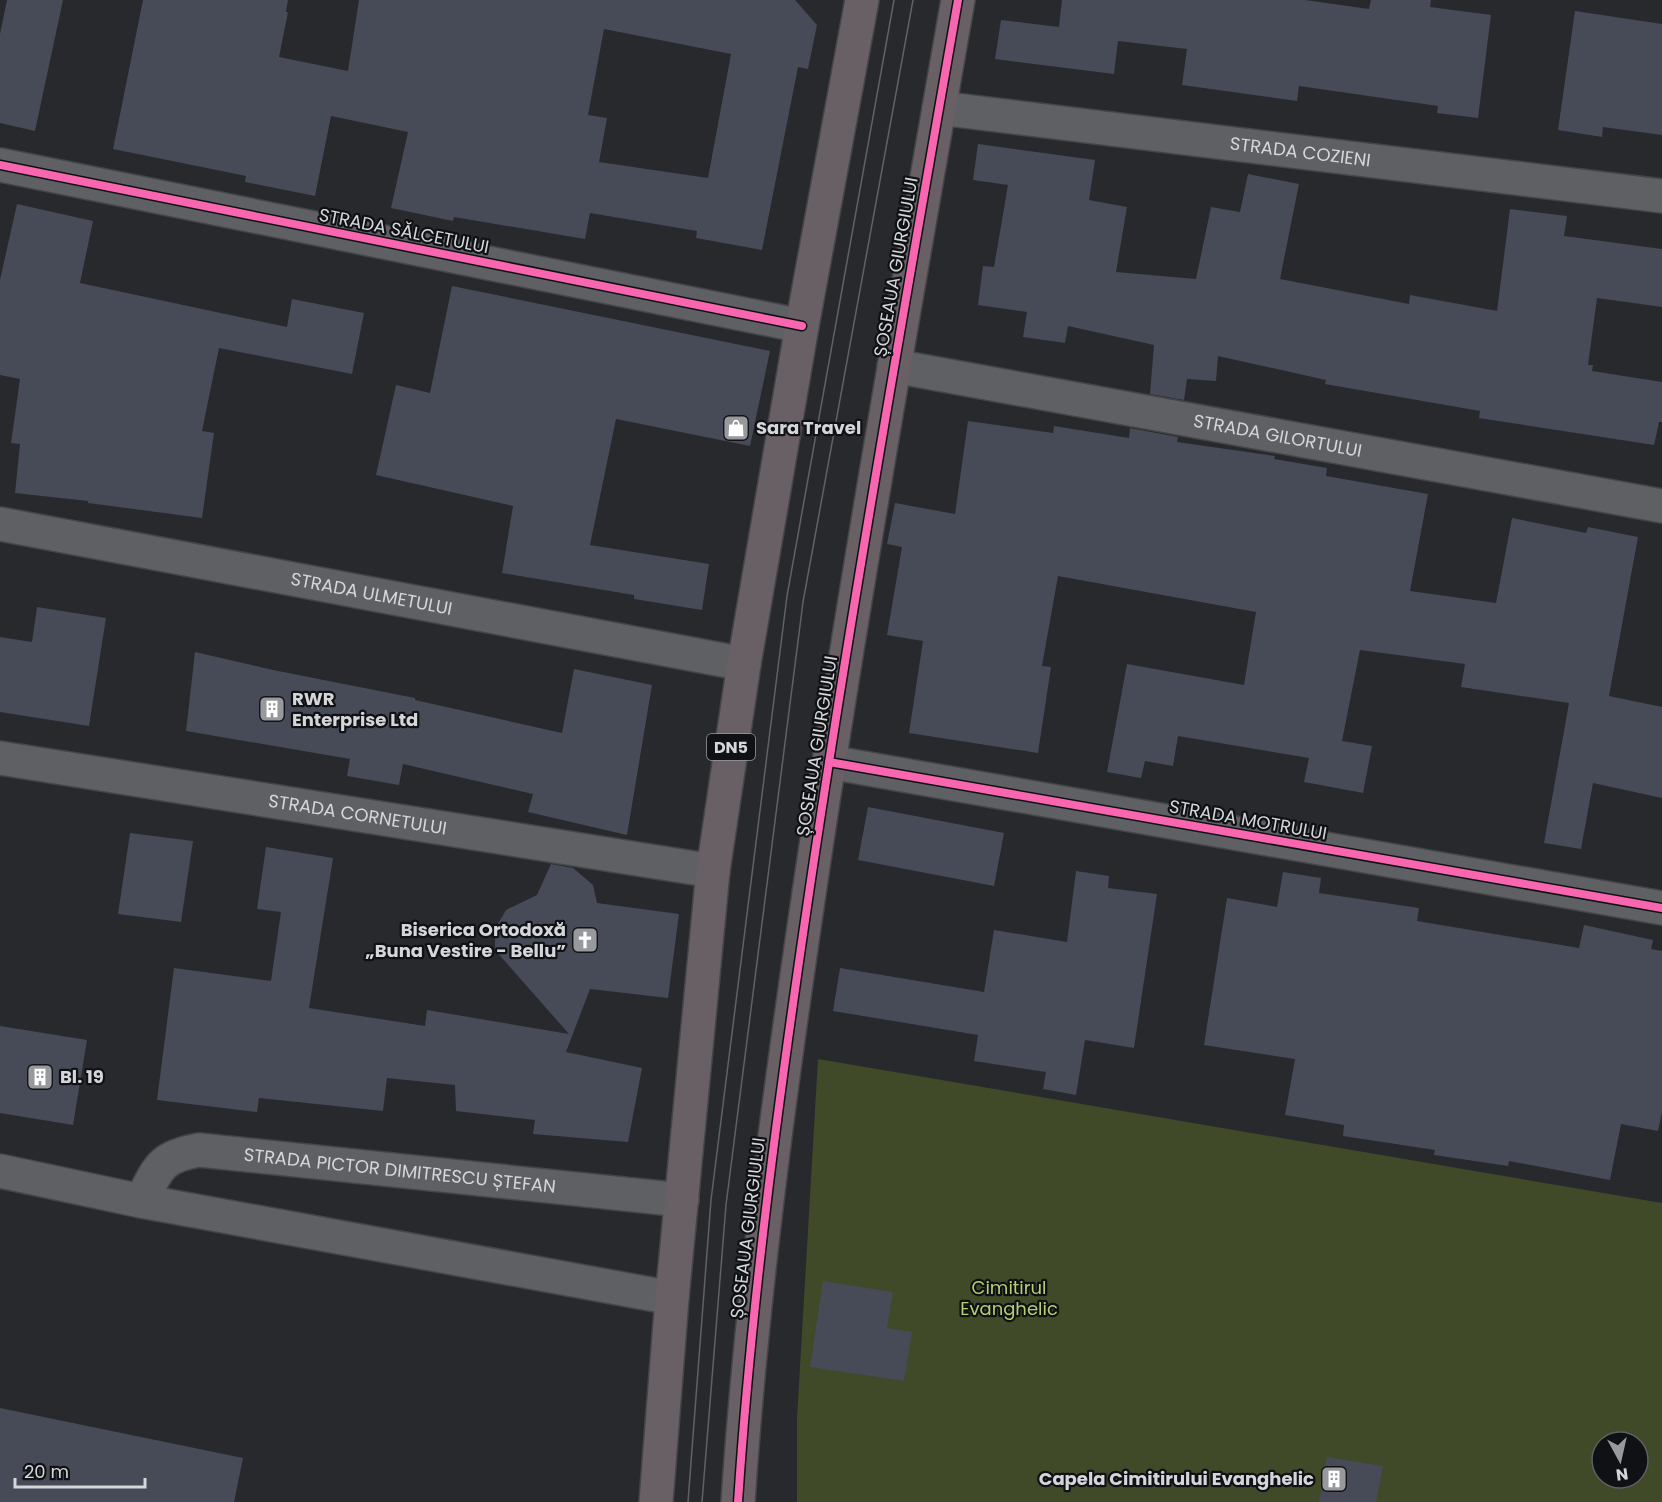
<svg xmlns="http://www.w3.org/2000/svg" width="1662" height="1502" viewBox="0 0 1662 1502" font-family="Poppins,sans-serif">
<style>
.green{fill:#404928;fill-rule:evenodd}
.building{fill:#474a57;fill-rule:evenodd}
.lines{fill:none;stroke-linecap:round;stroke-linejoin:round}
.street-casing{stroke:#444548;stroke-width:36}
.primary-casing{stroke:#444548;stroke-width:36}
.street{stroke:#5f6063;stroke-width:33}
.primary{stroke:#686064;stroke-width:33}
.tram{stroke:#616264;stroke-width:1.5}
.cycleway-casing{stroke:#101114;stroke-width:11}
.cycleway{stroke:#f766af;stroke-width:8}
.labels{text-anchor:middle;stroke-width:4.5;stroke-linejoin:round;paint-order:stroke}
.shield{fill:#101114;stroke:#999b9f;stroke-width:1.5}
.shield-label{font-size:16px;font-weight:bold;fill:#d4d6da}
.street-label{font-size:18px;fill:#d4d6da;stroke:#101114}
.poi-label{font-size:18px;font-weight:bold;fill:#d4d6da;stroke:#101114;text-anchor:start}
.park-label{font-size:18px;fill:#b6cf70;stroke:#101114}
</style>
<rect width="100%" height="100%" fill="#28292d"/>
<path class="green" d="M818,1059L1662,1203V1502H797V1418ZM1602,1442H1638V1478H1602Z"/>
<g class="building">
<path d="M7,0H63L35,131L0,123V34Z"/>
<path d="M143,0H288L286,12H288L279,57L348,71L359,0H795L817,25L808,69L798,67L762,250L696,238L697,231L590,213L585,239L454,217L453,221L391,208L408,132L331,116L315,196L245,182L246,176L113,149ZM604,29L731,54L708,178L599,162L607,118L588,115Z"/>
<path d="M1062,0H1305L1369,9L1371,0H1431L1430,7L1491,15L1478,118L1437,113L1438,106L1299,86L1297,101L1182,85L1187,49L1118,41L1114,74L995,59L1001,20L1059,27Z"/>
<path d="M1575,11L1662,24V135L1603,127L1602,137L1558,130Z"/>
<path d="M978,144L1095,160L1089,200L1127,207L1116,272L1196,279L1211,207L1240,212L1248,174L1299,184L1280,279L1409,304L1410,295L1497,311L1510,209L1567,216L1564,236L1662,249V307L1597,298L1588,365H1593L1592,371L1662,382V422H1659L1654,445L1479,418L1480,411L1325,384L1326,380L1218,356L1216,381L1187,379L1184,400L1150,394L1154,345L1068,326L1065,343L1023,337L1027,312L978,305L983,266L994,267L1008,185L973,180Z"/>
<path d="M17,204L93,221L80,283L287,327L292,299L364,313L352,374L219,348L202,431L214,433L202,518L88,503V501L15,493L20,444L11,443L20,379L0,375V280Z"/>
<path d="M452,286L770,351L750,446L616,419L590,545L709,564L702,610L634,599V595L502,573L513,506L376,475L396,385L430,393Z"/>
<path d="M968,421L1053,433L1054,426L1129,438L1130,428L1178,437L1177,442L1275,456L1274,459L1327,468L1326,476L1428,494L1410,591L1496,603L1512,518L1586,533L1588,527L1638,537L1609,696L1662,707V798L1593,783L1581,849L1544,843L1569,703L1461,687L1465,664L1360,650L1342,741L1372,746L1363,793L1304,782L1309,758L1178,736L1173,766L1145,761L1141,778L1107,772L1127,664L1244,685L1256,612L1058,576L1042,666L1051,667L1038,753L909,733L923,641L887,635L902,547L887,544L895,503L955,514Z"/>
<path d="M37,607L106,618L89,726L0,712V637L32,642Z"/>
<path d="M195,652L273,670L415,698V700L562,733L574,669L652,685L627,835L528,812L533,794L403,764L399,785L347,776L350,759L186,731Z"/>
<path d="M868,807L1004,833L994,886L858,860Z"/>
<path d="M130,833L193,841L181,922L118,914Z"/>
<path d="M266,847L333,858L309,1008L425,1026L427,1010L569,1034L495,950V929L506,910L537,895L551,864L573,868L593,885L597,903L679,914L668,998L590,989L566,1052L642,1068L628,1142L533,1134L535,1120L456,1111L455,1085L387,1078L383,1111L259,1098L257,1112L157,1100L174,968L271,981L281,912L257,909Z"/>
<path d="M1076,871L1109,876L1108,888L1157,894L1134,1048L1085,1040L1076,1095L1043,1089L1046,1072L974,1061L978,1035L833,1011L840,968L984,992L994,930L1067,942Z"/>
<path d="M1283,872L1321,878L1319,893L1419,908L1417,921L1579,948L1584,925L1653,940L1651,949L1662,951V1112L1658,1131L1621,1124L1610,1180L1509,1161L1508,1166L1434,1155L1435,1150L1343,1136L1344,1125L1285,1115L1295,1059L1204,1045L1227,898L1277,907Z"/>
<path d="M0,1026L87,1040L73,1125L0,1113Z"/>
<path d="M823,1281L893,1292L887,1328L912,1332L904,1381L810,1367Z"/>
<path d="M0,1408L243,1458L234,1502H0Z"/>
<path d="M1327,1457L1383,1466L1376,1502H1319Z"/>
</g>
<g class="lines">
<defs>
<g id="street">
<path id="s1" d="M939,108L1662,196"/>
<path d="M0,165L802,326"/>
<path id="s2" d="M894,366L1662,506"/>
<path id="s3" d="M0,524L744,664"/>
<path id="s4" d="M0,758L713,871"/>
<path d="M829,762L1662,908"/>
<path d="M0,1171L141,1201L672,1298"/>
<path id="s5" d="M141,1201C159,1167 160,1157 199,1150L682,1200"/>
</g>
<g id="primary">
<path d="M656,1502L672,1298L713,871L744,664L802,326L862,0"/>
<path d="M738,1502C752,1291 781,1082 812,873C856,581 907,291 958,0"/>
</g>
</defs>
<use href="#street" class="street-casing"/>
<use href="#primary" class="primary-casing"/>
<use href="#street" class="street"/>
<use href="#primary" class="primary"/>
<g class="tram">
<path d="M688,1502L711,1200L787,596L894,0"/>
<path d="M702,1502L726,1205L803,602L913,0"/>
</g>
<defs>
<g id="cycleway">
<path d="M0,165L802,326"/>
<path d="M829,762L1662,908"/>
<path d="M738,1502C752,1291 781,1082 812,873C856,581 907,291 958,0"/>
</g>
</defs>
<use href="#cycleway" class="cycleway-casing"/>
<use href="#cycleway" class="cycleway"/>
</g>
<defs>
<symbol id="shop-square" viewBox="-11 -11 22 22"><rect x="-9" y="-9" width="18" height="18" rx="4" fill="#98999d" stroke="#101114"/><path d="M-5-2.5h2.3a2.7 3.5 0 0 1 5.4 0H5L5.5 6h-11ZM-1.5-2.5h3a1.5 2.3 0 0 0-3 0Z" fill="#fff"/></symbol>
<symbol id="building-square" viewBox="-11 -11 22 22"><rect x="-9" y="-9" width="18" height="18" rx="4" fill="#98999d" stroke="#101114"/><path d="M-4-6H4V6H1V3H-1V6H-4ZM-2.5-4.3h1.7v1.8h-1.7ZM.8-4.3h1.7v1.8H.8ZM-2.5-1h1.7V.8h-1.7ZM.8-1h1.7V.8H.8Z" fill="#fff"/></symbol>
<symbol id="church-square" viewBox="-11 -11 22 22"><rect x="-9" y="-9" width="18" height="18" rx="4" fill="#98999d" stroke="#101114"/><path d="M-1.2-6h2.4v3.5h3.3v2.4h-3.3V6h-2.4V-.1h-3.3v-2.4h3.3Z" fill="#fff"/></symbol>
</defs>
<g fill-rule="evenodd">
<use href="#shop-square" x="721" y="413" width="30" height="30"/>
<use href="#building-square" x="257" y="694" width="30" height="30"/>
<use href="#church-square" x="570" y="925" width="30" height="30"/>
<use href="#building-square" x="25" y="1062" width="30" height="30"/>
<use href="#building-square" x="1319" y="1464" width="30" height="30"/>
</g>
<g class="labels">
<rect class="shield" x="707" y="734" width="48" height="26" rx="4.5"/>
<g class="shield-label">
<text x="731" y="753">DN5</text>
</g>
<g class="street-label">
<text dy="6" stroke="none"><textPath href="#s1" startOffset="364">STRADA COZIENI</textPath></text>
<text transform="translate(404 231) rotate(11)" y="6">STRADA SĂLCETULUI</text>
<text transform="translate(896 267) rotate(-80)" y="6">ȘOSEAUA GIURGIULUI</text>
<text dy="6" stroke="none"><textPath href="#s2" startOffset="390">STRADA GILORTULUI</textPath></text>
<text dy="6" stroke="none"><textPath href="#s3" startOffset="378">STRADA ULMETULUI</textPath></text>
<text transform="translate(817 746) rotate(-81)" y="6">ȘOSEAUA GIURGIULUI</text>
<text dy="6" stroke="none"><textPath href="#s4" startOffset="362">STRADA CORNETULUI</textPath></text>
<text transform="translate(1248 820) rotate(10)" y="6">STRADA MOTRULUI</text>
<text dy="6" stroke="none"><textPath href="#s5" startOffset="284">STRADA PICTOR DIMITRESCU ȘTEFAN</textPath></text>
<text transform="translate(748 1228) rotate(-83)" y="6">ȘOSEAUA GIURGIULUI</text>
</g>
<g class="poi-label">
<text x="756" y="434">Sara Travel</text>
<text x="292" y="705">RWR<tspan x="292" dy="21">Enterprise Ltd</tspan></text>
<text x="566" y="936" text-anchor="end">Biserica Ortodoxă<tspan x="566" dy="21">„Buna Vestire - Bellu”</tspan></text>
<text x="60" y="1083">Bl. 19</text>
<text x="1314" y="1485" text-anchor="end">Capela Cimitirului Evanghelic</text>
</g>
<g class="park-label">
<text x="1009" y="1294">Cimitirul<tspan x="1009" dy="21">Evanghelic</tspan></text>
</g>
</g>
<g transform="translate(1620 1460) rotate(172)"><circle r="28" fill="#101114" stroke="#5e6063" stroke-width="1.5"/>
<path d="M0-4.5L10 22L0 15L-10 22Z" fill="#98999d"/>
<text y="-9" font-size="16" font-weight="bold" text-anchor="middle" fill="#d4d6da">N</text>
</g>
<path d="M15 1478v9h130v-9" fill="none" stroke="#d4d6da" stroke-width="3"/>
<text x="24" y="1478" font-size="18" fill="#d4d6da" stroke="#101114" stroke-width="4.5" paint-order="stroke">20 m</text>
</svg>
